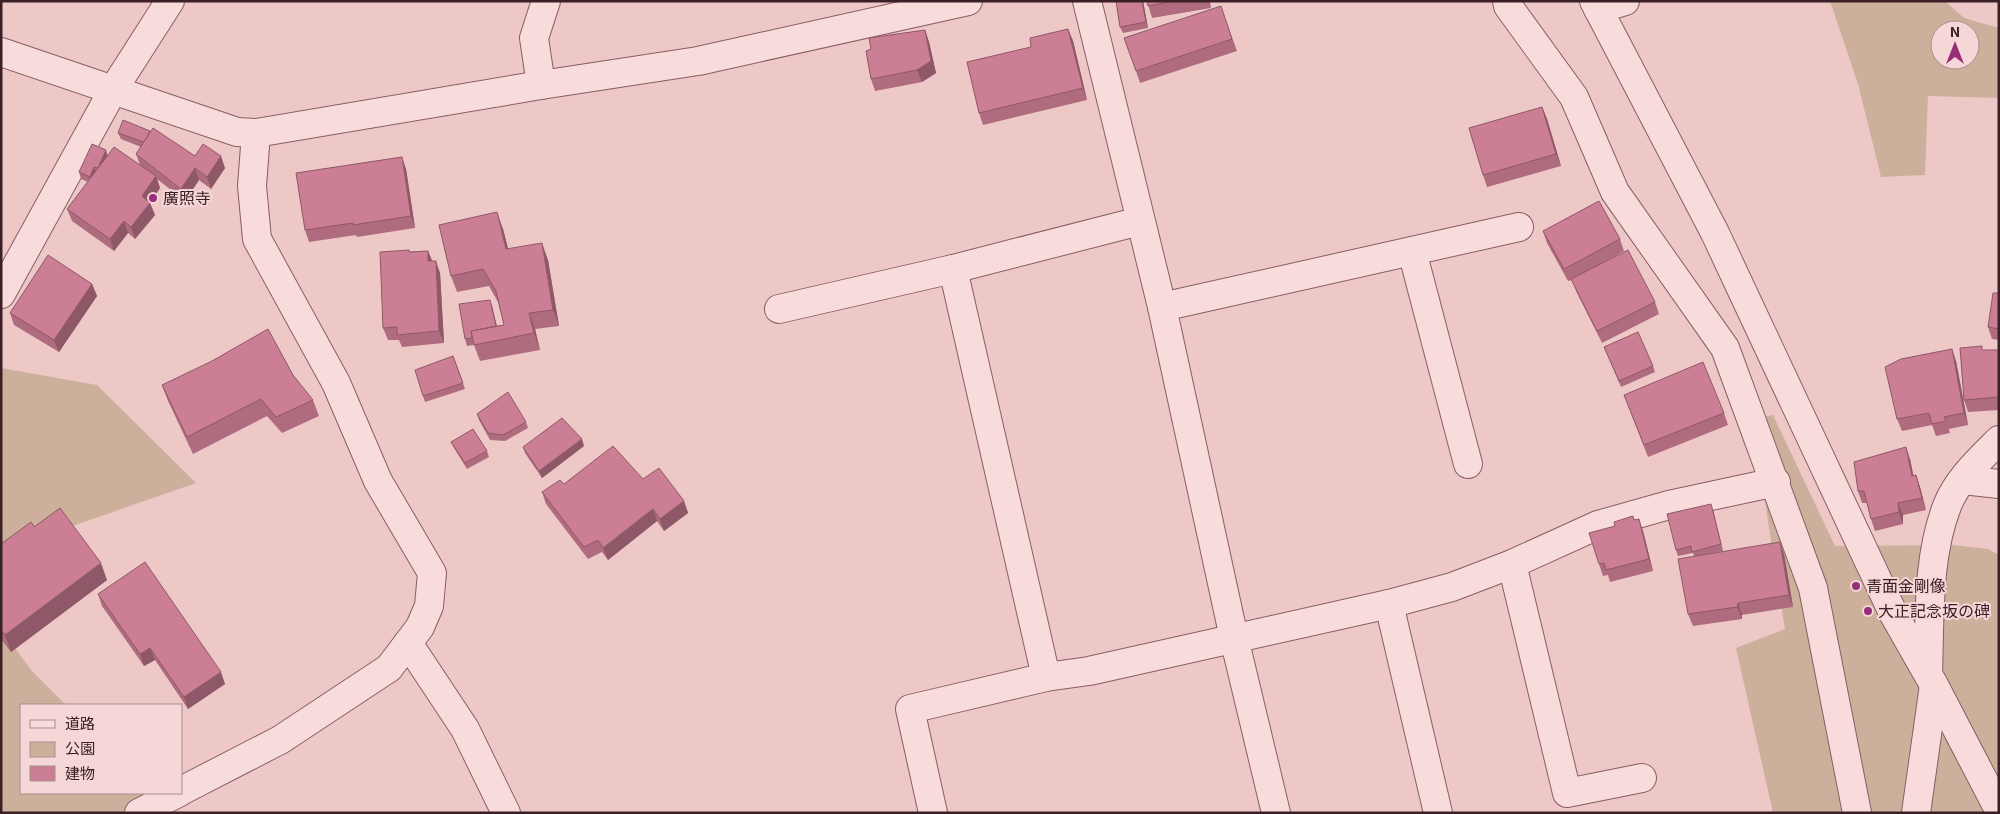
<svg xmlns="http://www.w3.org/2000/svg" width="2000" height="814" viewBox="0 0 2000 814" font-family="Georgia,'Noto Sans JP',serif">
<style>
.green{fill:#ccb09b;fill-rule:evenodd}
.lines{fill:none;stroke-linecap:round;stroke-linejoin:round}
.minor-casing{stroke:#895d64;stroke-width:30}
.minor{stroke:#f8dbdb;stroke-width:28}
.wall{fill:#af6c7f}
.shaded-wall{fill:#8e5868}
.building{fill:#cb7e94;stroke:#8e5868}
.poi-dot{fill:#972e78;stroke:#f5d7d7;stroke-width:2}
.labels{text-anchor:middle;stroke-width:4;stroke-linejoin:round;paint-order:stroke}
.poi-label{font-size:16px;fill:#3a2026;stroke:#f5d7d7;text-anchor:start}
</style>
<rect width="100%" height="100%" fill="#eec8c7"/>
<g class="green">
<path d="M1830,1H1945L1964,18L1999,28V98L1928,96L1925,175L1881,177L1858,84ZM1940,30H1970V60H1940Z"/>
<path d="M1,368L97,385L196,483L1,551Z"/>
<path d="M1773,415L1835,546L1953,545L1988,549L1999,555V813H1773L1736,648L1785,629L1752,419Z"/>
<path d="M1,629L32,671L66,705H21V793H152L171,813H1Z"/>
</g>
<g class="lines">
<defs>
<g id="minor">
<path d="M1087,1L1162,307L1234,638L1276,813"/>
<path d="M1507,1L1508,6L1574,97L1615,192L1725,348L1813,588L1857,813"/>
<path d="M1594,1L1715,233L1893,613L1934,685L1999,810"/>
<path d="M1598,9L1625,1"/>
<path d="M1,52L237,132L256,133L541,85L698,61L968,1"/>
<path d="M541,85L534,38L546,1"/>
<path d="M1412,251L1468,464"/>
<path d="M953,269L1140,221"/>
<path d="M1,294L113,90L170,1"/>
<path d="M1162,307L1519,227"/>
<path d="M779,309L953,269L1046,677"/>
<path d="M1963,480L1999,484"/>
<path d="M1512,564L1567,793L1642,778"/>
<path d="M1389,604L1438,813"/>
<path d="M408,643L465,729L506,813"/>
<path d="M1928,673C1930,617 1927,558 1947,506C1957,480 1980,459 1999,440"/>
<path d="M181,791L280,740L389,668L420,627L429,606L432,573L378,481L336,383L257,239L252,186L256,133"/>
<path d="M139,813L178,793"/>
<path d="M933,813L910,709L1046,677L1089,671L1389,604L1452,587L1512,564L1598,525L1669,505L1776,482"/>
<path d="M1916,813L1934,685"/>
</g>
</defs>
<use href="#minor" class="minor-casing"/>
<use href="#minor" class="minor"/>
</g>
<g class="wall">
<path d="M1116,1H1143L1148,28L1123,33L1120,27Z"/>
<path d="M1147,1H1210L1211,8L1152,18Z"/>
<path d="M1225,18L1237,51L1140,83L1136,71Z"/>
<path d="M1068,29L1073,41L1087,100L983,125L979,113L1031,47Z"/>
<path d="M925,30L929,42L936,73L922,82L875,91L871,79V49Z"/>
<path d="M1542,107L1547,119L1561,166L1487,187L1483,175Z"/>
<path d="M150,131L151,132L195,156L225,168L211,189L199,180L185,201L157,179L160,188L150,203L155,215L135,239L128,233L114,251L72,221L67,209L88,182L81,179L79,172L108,155L140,165L136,154L141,147L121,139L118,133Z"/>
<path d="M406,169L415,228L357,237L356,235L309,242L305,230Z"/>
<path d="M503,229L508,248L548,260L559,326L535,329L540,350L480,361L474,345L467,346L465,339L492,306L497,326L504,325L498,302L489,286L457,292L451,276Z"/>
<path d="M1543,231L1620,239L1624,251L1597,266L1655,302L1659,314L1602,343L1576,291L1572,280L1568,281L1547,243Z"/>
<path d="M428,251L432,261L440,273L444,343L402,347L399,340H388L383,328L410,252Z"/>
<path d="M92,284L97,296L59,352L14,325L10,313Z"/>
<path d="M1999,293V340L1992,339L1988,327Z"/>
<path d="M1604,347L1653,366L1655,372L1621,387Z"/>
<path d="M1983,350H1999V410L1968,412L1964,400Z"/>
<path d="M453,356L465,389L425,402L423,396Z"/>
<path d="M1956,361L1968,425L1949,429L1950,433L1936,436L1932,425L1902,431L1897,419Z"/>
<path d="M162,385L313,400L319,416L282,433L267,416L193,454L168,401Z"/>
<path d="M1624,395L1724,413L1728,425L1648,457Z"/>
<path d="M477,414L526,422L528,428L505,441L490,440L479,420Z"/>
<path d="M451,442L487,451L489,457L467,469L454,448Z"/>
<path d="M584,446L542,478L525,453L523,447Z"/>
<path d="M1910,459L1913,475H1916L1920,487L1926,510L1903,515V524L1875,531L1871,519L1867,503H1862L1858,491Z"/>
<path d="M643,479L684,501L688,513L664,531L657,521L608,560L602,552L588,559L546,504L542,492L564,484Z"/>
<path d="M1713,510L1723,551L1713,553L1784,554L1793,607L1742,615V619L1693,626L1688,614L1694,556L1693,553L1678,556L1676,550Z"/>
<path d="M1634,519L1643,531L1653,571L1610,582L1608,575L1603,576L1599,564L1615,526Z"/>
<path d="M34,527L107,580L11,652L1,639V544Z"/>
<path d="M98,594L225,684L188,709L155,660L144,666L102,606Z"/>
</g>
<g class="shaded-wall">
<path d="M1142,1H1143L1148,28L1146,22Z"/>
<path d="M1068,29L1073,41L1087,100L1083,88Z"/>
<path d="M925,30L929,42L936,73L922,82L917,70Z"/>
<path d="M1542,107L1547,119L1561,166L1556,154Z"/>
<path d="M106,150L108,157L98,168Z"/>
<path d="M221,156L225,168L211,189L207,177Z"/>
<path d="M402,157L406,169L415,228L411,216Z"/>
<path d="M94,167L96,173L92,183L90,177Z"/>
<path d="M195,168L199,180L185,201L181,189Z"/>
<path d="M156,176L160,188L148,206L150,203L155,215L135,239L131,227L142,196Z"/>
<path d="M497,212L503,229L512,265L506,249Z"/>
<path d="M124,221L128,233L114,251L110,239Z"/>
<path d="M542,243L548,260L559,326L553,310Z"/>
<path d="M428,251L433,263L428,261Z"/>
<path d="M436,261L440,273L444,343L439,331Z"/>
<path d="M92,284L97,296L59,352L54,340Z"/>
<path d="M490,300L492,306L500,341L498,334Z"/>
<path d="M529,313L535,329L540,350L534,333Z"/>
<path d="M1952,349L1956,361L1968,425L1964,413Z"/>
<path d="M582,439L584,446L542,478L539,471Z"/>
<path d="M1906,447L1910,459L1916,488L1912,476Z"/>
<path d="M1916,475L1920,487L1926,510L1922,498Z"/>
<path d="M684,501L688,513L664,531L660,519Z"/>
<path d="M1898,503L1903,515V524L1899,512Z"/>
<path d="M1711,504L1713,510L1723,551L1721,544Z"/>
<path d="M653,509L657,521L608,560L603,548Z"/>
<path d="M1639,519L1643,531L1653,571L1649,559Z"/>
<path d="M1780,542L1784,554L1793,607L1789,595Z"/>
<path d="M101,563L107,580L11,652L5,635Z"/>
<path d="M1738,603L1742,615V619L1737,607Z"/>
<path d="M150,648L155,660L144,666L140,654Z"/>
<path d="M221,672L225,684L188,709L184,697Z"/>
</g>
<g class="building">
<path d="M1116,1H1142L1146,22L1120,27Z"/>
<path d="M1147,1H1174L1148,6Z"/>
<path d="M1221,6L1232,39L1136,71L1124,38Z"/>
<path d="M1068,29L1083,88L979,113L967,62L1031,47L1030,38Z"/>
<path d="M925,30L931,61L917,70L871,79L866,51L871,49L869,38Z"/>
<path d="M1542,107L1556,154L1483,175L1469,128Z"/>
<path d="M123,120L150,131L148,136L144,142L118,133Z"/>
<path d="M153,128L195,156L203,144L221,156L207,177L195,168L181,189L136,154Z"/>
<path d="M92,144L106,150L98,168L94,167L90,177L79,172Z"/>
<path d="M114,147L156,176L142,196L150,203L131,227L124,221L110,239L67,209Z"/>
<path d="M402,157L411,216L353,225V223L305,230L296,173Z"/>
<path d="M1599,201L1620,239L1564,269L1543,231Z"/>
<path d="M497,212L506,249L542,243L553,310L529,313L534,333L474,345L471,331L504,325L496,291L483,269L451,276L439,225Z"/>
<path d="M409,250V252L428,251V261H436L439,331L397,335V327L383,328L380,252Z"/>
<path d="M1628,250L1655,302L1597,331L1571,279Z"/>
<path d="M48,255L92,284L54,340L10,313Z"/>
<path d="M1993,293H1999V329L1988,327Z"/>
<path d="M490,300L496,326L471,331L472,338L465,339L459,304Z"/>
<path d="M268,329L293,375L313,400L276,417L261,399L187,437L162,385L212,361Z"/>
<path d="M1638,332L1653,366L1619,381L1604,347Z"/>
<path d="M1982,346V350H1999V397L1964,400L1960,348Z"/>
<path d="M1952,349L1964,413L1944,417L1946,421L1932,424L1929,413L1897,419L1885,367L1901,359Z"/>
<path d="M453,356L463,383L423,396L415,370Z"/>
<path d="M1703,362L1724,413L1644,445L1624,395Z"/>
<path d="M508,392L526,422L503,435L488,433L477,414Z"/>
<path d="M562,418L582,439L539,471L523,447Z"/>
<path d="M473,429L487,451L465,463L451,442Z"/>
<path d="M613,446L643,479L659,468L684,501L660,519L653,509L603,548L598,540L584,547L542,492L560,480L564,484Z"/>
<path d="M1906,447L1912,476L1916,475L1922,498L1898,503L1899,512L1871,519L1864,491H1858L1854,462Z"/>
<path d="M1711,504L1721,544L1692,552L1691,546L1676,550L1667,514Z"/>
<path d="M60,508L101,563L5,635L1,630V544L31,522L34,527Z"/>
<path d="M1633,516L1634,520L1639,519L1649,559L1606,570L1604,563L1599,564L1589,533L1615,526L1614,522Z"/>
<path d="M1780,542L1789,595L1738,603L1737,607L1688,614L1678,559Z"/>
<path d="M145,562L221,672L184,697L150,648L140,654L98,594Z"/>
</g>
<g class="poi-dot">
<circle cx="153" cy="198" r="5"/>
<circle cx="1856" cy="586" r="5"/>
<circle cx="1868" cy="611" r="5"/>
</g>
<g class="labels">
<g class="poi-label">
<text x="163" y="204">廣照寺</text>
<text x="1866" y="592">青面金剛像</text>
<text x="1878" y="617">大正記念坂の碑</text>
</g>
</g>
<rect width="2000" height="814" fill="none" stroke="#3a2026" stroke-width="5"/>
<rect x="20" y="704" width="162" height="90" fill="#f5d7d7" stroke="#aa8e90"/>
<rect x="30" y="720" width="25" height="8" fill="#f8dbdb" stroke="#aa8e90"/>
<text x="65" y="729" font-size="15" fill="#3a2026">道路</text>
<rect x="30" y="742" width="25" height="15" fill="#ccb09b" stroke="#aa8e90"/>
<text x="65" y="754" font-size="15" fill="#3a2026">公園</text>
<rect x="30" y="766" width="25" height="15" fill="#cb7e94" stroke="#aa8e90"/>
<text x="65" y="779" font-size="15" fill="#3a2026">建物</text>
<g transform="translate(1955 45)"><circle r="24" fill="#f5d7d7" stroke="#aa8e90"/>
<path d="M0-4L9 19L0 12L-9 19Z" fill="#972e78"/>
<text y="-8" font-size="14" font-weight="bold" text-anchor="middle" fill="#3a2026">N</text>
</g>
</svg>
